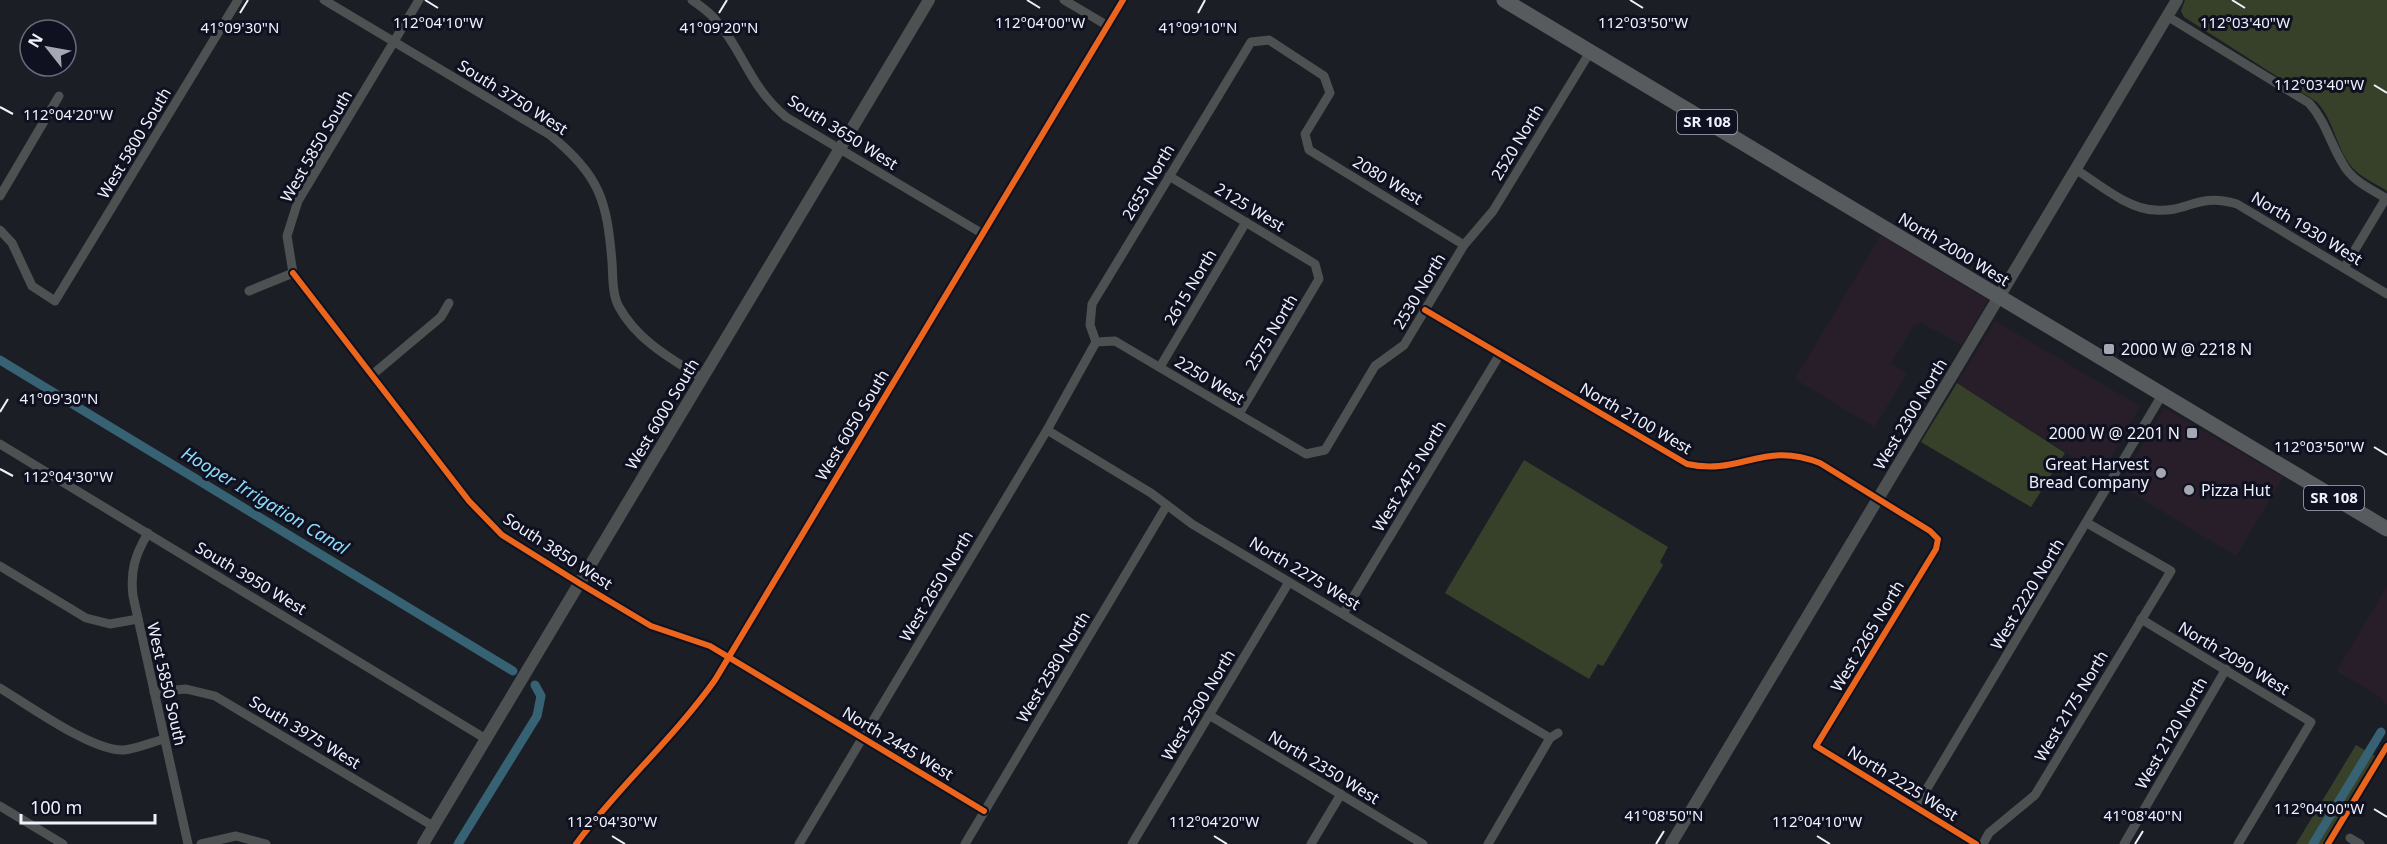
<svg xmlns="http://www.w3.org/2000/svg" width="2387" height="844" viewBox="0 0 2387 844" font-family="'Noto Sans',sans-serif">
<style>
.commercial{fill:#271e2a}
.green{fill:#37412a}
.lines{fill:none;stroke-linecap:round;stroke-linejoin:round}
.canal{stroke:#376273;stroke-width:9}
.minor{stroke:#4d5151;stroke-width:9}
.tertiary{stroke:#4d5151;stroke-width:12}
.primary{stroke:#585b5d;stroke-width:15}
.cycleway-casing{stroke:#0f1120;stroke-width:10}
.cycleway{stroke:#eb651d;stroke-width:6}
.ticks{fill:none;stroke:#eff1fd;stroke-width:2}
.poi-dot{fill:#a5a7b2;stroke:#0f1120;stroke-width:2}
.labels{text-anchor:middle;stroke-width:6;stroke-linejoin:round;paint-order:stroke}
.shield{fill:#0f1120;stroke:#acaebb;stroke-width:1.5}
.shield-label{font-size:15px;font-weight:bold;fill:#eff1fd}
.street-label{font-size:16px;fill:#eff1fd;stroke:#0f1120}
.poi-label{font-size:16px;fill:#eff1fd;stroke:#0f1120;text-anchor:start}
.water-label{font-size:18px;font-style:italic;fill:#8cdbfb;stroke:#0f1120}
.ticks-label{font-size:15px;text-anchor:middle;fill:#eff1fd;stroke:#0f1120;stroke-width:6;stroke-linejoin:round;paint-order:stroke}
</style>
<rect width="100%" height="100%" fill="#1c1e26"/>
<g class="commercial">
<path d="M1881,235L1988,300L1962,345L1922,323L1914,325L1891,364L1907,374L1874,427L1795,379Z"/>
<path d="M1995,321L2140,406L2101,475L1957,383Z"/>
<path d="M2164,408L2283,477L2236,556L2119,485Z"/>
<path d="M2387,586V704L2382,701L2383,699L2337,671Z"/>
</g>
<g class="green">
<path d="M2185,0H2387V191C2375,183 2360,177 2351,166C2336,147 2334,121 2317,102L2184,17L2181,11Z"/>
<path d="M1957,383L2065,453L2031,507L1921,442Z"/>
<path d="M1524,460L1668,547L1660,562L1663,565L1603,666L1598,664L1589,679L1445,593Z"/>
<path d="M2356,745L2377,757L2325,844H2296Z"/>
</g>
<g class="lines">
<g class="canal">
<path d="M0,360L513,671"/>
<path d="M458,844L537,716L541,696L535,685"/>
<path d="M2313,844L2381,732"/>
</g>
<g class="minor">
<path d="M324,0L550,135C600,175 607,201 612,262C613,276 612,295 619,307C637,340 671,359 702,378"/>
<path d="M692,0C699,5 708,11 714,18C744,51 748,85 786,117L983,234"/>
<path d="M1064,0L1108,26"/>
<path d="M2167,16L2309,103C2326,122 2330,143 2343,164C2352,181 2371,189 2387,199"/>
<path d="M2075,169C2098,183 2127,209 2155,210C2188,213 2197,192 2237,204L2387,294"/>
<path d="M1169,176L1315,264L1319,279L1239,414"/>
<path d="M0,196L59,96"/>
<path d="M0,230L12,243L32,286L55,301L238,0"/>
<path d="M2344,268L2386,198"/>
<path d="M293,273L469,501L502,535L579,583L651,626L710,646L984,811"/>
<path d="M249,291L293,273L287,236L298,201L419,0"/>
<path d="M1425,310L1687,464C1741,476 1763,440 1820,463L1930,531L1938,539L1936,549L1816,746L1976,844"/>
<path d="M1096,342L1115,341L1306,454L1325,450L1375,366L1404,345L1464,245L1493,211L1590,52"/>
<path d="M1096,342L1090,325L1092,304L1251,42L1269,40L1324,76L1330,93L1305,134L1309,150L1464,245"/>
<path d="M1160,367L1246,222"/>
<path d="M372,375L441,317L449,303"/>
<path d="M1047,430L1151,493L1192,524L1550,738"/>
<path d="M0,444L486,739"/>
<path d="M148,533C135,555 130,571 133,596L188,844"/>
<path d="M0,566L86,618L110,624L138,619"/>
<path d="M1343,614L1500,354"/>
<path d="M2141,619L2311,722L2238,844"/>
<path d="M0,688C28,705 93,752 124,750C137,749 152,742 164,739"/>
<path d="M154,692L186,689L215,696L433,826"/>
<path d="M1209,715L1423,844"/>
<path d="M0,806L63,844"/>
<path d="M1916,807L2162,395"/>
<path d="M2350,838L2360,844"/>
<path d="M201,844L236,836L266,844"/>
<path d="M576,844C619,786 673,739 715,680L1123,0"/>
<path d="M799,844L1047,430L1096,342"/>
<path d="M965,844L1167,505"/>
<path d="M1132,844L1289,582"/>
<path d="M1311,844L1341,794"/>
<path d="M1488,844L1550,738L1558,733"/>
<path d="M1983,844L1989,833L2035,795L2171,571L2087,523"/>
<path d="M2124,844L2226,669"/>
</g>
<g class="tertiary">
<path d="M423,844L929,0"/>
<path d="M1671,844L2177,0"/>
</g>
<path class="primary" d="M1504,0L2387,529"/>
<defs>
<g id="cycleway">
<path d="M293,273L469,501L502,535L579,583L651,626L710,646L984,811"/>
<path d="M1425,310L1687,464C1741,476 1763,440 1820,463L1930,531L1938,539L1936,549L1816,746L1976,844"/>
<path d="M576,844C619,786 673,739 715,680L1123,0"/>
<path d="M2328,844L2387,746"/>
</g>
</defs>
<use href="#cycleway" class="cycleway-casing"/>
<use href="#cycleway" class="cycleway"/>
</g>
<path class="ticks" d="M425,0L438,8M1027,0L1040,8M1630,0L1643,8M2232,0L2245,8M240,13L248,0M719,13L727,0M1198,13L1205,0M2374,85L2387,93M0,107L13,114M0,412L8,399M2374,447L2387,455M0,469L13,476M2374,809L2387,817M612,836L625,844M1214,836L1227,844M1817,836L1830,844M1656,844L1664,831M2135,844L2143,831"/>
<g class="poi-dot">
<rect x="2103" y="343" width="12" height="12" rx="3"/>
<rect x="2186" y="427" width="12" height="12" rx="3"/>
<circle cx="2161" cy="473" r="6"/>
<circle cx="2189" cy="490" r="6"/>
</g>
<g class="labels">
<g class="shield">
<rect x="1677" y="110" width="60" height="24" rx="4.5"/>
<rect x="2304" y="486" width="60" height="24" rx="4.5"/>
</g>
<g class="shield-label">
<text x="1707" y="127">SR 108</text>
<text x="2334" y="503">SR 108</text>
</g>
<g class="street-label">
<text transform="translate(513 97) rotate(32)" y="6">South 3750 West</text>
<text transform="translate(843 132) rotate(32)" y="6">South 3650 West</text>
<text transform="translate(1517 142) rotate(-59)" y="6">2520 North</text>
<text transform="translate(134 143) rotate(-59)" y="6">West 5800 South</text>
<text transform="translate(316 146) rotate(-60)" y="6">West 5850 South</text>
<text transform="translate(1388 180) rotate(31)" y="6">2080 West</text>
<text transform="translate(1148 182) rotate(-59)" y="6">2655 North</text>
<text transform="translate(1250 207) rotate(31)" y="6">2125 West</text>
<text transform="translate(2307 228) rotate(31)" y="6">North 1930 West</text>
<text transform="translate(1954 249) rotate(31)" y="6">North 2000 West</text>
<text transform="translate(1190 287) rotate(-59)" y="6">2615 North</text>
<text transform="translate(1419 291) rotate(-59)" y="6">2530 North</text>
<text transform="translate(1271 332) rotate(-59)" y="6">2575 North</text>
<text transform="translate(1210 380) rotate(31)" y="6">2250 West</text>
<text transform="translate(662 414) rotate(-59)" y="6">West 6000 South</text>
<text transform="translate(1910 414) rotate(-59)" y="6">West 2300 North</text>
<text transform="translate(1636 418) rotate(30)" y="6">North 2100 West</text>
<text transform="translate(852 425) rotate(-59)" y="6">West 6050 South</text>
<text transform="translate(1409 476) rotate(-59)" y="6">West 2475 North</text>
<text transform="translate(558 551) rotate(33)" y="6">South 3850 West</text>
<text transform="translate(1305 573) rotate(31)" y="6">North 2275 West</text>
<text transform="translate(251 578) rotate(31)" y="6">South 3950 West</text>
<text transform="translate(936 586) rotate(-59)" y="6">West 2650 North</text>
<text transform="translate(2027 594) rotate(-59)" y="6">West 2220 North</text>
<text transform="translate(1867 636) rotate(-59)" y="6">West 2265 North</text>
<text transform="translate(2234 658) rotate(31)" y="6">North 2090 West</text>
<text transform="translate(1053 667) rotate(-59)" y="6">West 2580 North</text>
<text transform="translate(167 684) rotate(77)" y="6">West 5850 South</text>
<text transform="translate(1198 705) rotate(-59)" y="6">West 2500 North</text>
<text transform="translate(2071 706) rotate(-59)" y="6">West 2175 North</text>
<text transform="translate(305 732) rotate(31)" y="6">South 3975 West</text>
<text transform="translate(2171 733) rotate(-60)" y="6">West 2120 North</text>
<text transform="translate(898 743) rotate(31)" y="6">North 2445 West</text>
<text transform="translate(1324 767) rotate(31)" y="6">North 2350 West</text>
<text transform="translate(1903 783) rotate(32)" y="6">North 2225 West</text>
</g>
<g class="poi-label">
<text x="2121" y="355">2000 W @ 2218 N</text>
<text x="2180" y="439" text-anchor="end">2000 W @ 2201 N</text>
<text x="2149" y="470" text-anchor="end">Great Harvest<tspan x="2149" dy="18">Bread Company</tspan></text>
<text x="2201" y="496">Pizza Hut</text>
</g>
<g class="water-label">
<text transform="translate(265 501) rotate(31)" y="6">Hooper Irrigation Canal</text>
</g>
</g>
<g class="ticks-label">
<text x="1643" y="28">112°03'50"W</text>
<text x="438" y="28">112°04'10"W</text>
<text x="1040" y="28">112°04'00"W</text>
<text x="2245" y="28">112°03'40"W</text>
<text x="240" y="33">41°09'30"N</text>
<text x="719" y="33">41°09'20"N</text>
<text x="1198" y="33">41°09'10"N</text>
<text x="2319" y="90">112°03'40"W</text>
<text x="68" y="120">112°04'20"W</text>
<text x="59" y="404">41°09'30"N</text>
<text x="2319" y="452">112°03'50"W</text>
<text x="68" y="482">112°04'30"W</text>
<text x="2319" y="814">112°04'00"W</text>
<text x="1664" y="821">41°08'50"N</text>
<text x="2143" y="821">41°08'40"N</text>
<text x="612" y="827">112°04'30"W</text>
<text x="1214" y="827">112°04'20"W</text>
<text x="1817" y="827">112°04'10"W</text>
</g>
<g transform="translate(48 48) rotate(301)"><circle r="28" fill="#0f1120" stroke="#696b78" stroke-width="1.5"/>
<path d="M0-4.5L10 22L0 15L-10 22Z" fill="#a5a7b2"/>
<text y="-9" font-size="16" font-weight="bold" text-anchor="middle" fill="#eff1fd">N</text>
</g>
<path d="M21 814v9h134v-9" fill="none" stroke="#eff1fd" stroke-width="3"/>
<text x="30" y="814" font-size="18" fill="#eff1fd" stroke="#0f1120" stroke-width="4.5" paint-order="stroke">100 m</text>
</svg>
